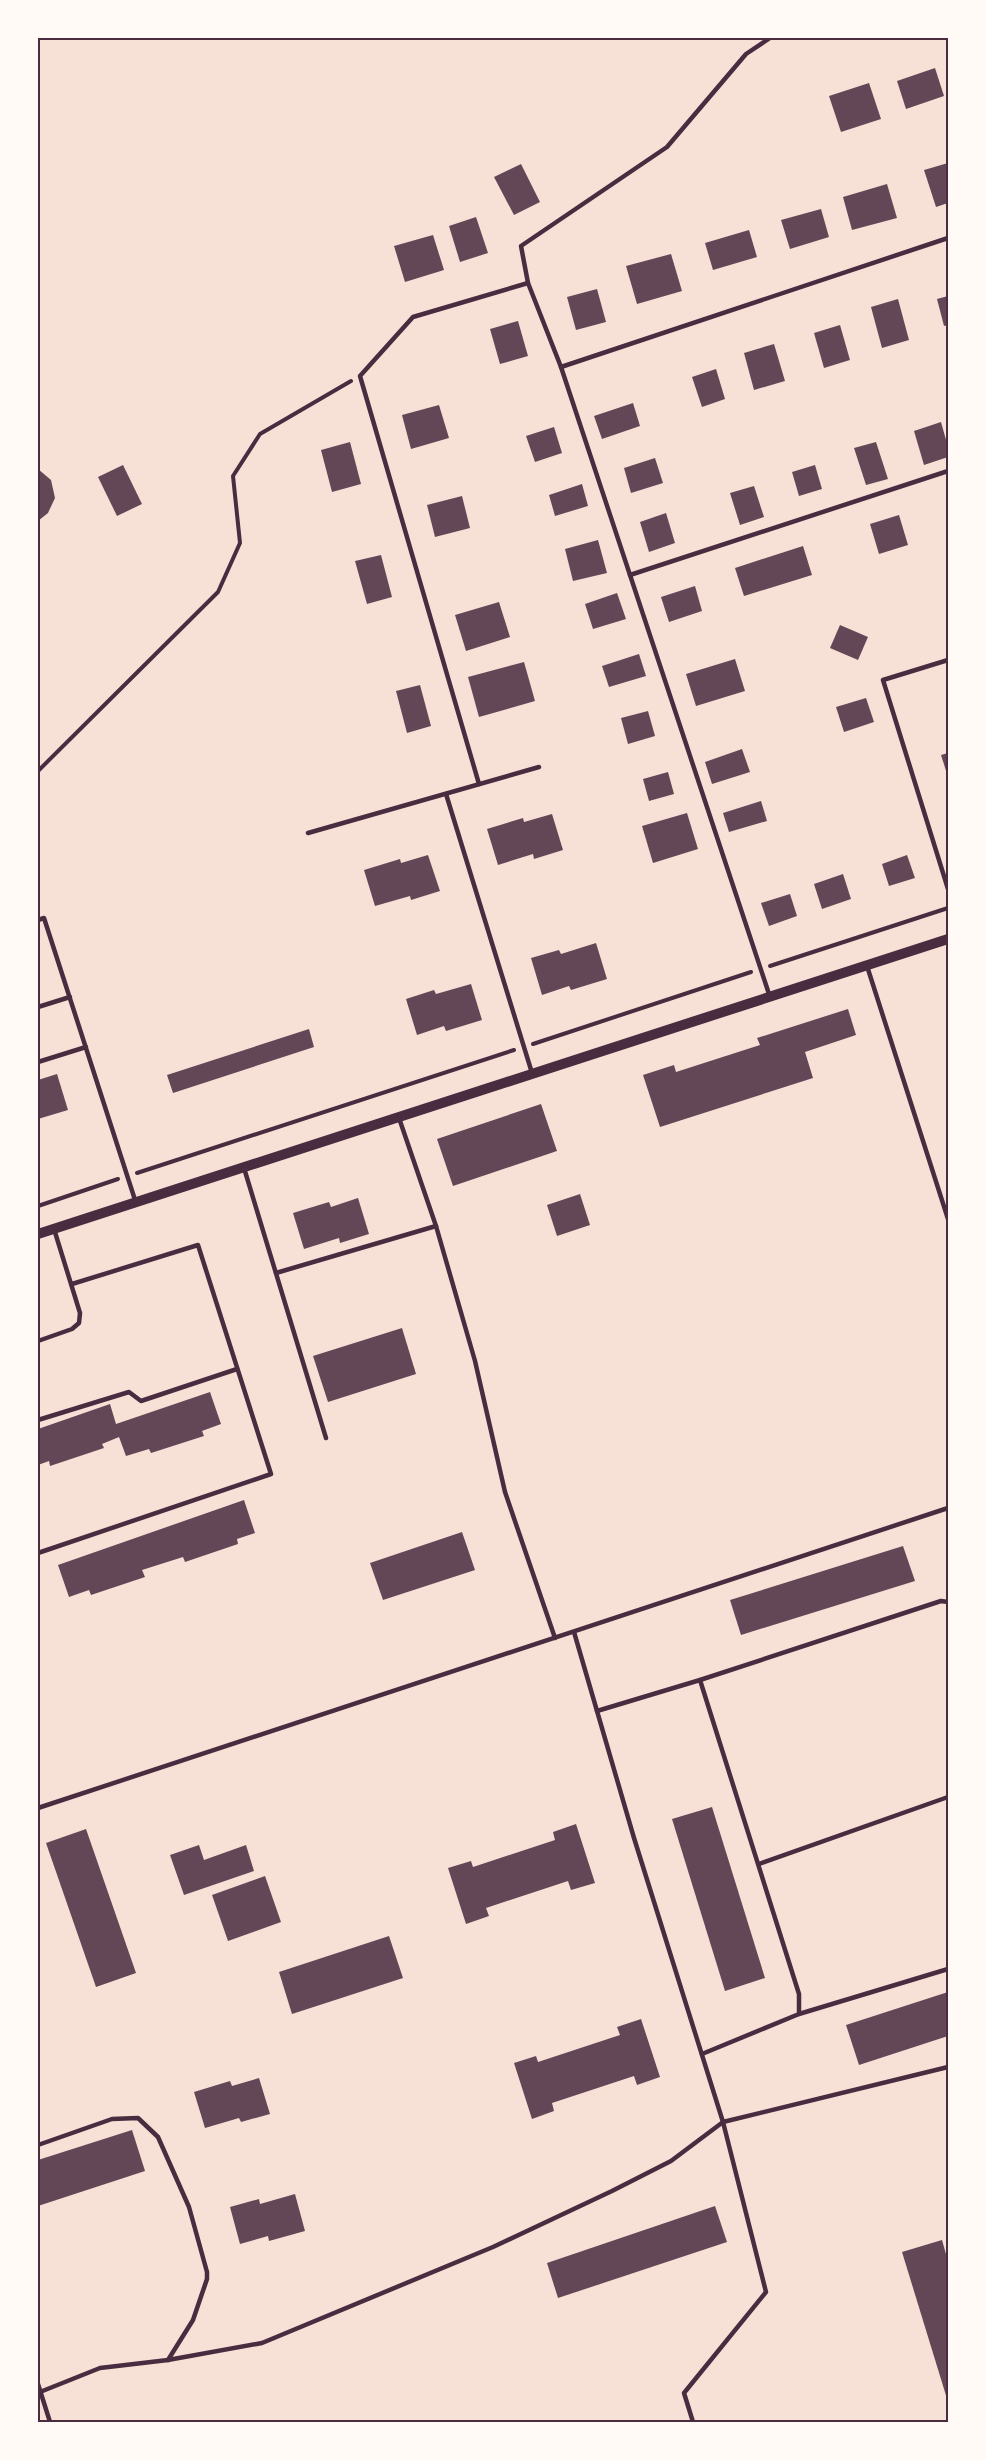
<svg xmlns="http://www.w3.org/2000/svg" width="986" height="2460" viewBox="0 0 986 2460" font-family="Roboto,sans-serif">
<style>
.building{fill:#644757}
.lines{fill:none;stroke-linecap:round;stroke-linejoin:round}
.path{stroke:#4a2c40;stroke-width:4}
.service{stroke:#4a2c40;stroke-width:4.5}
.tertiary{stroke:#4a2c40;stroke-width:10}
.neatline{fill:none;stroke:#4a2c40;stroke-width:2}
</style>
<rect width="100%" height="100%" fill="#f7e1d7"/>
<g class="building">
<path d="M935,68L944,96L906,109L897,81Z"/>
<path d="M869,83L881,119L841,132L829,96Z"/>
<path d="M948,163V203L936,207L924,170Z"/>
<path d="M521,164L540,202L514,215L494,177Z"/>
<path d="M887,184L897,218L852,230L843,197Z"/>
<path d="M821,209L829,237L790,249L781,220Z"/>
<path d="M476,217L488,253L460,262L449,226Z"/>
<path d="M749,230L757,257L713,270L705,243Z"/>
<path d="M433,235L444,270L405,282L394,246Z"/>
<path d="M671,254L682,291L637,304L626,266Z"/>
<path d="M597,289L606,322L576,330L567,297Z"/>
<path d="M948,296V325L944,326L937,299Z"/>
<path d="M898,299L909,340L882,348L871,307Z"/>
<path d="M518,321L528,356L500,364L490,329Z"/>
<path d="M840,325L850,360L824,368L814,333Z"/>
<path d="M774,344L785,381L754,390L744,353Z"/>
<path d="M716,369L725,399L702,407L692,377Z"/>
<path d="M633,403L640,426L602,439L594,416Z"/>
<path d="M439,405L449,438L411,449L402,415Z"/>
<path d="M941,422L948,447V457L924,465L914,431Z"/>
<path d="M554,427L562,453L535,462L526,436Z"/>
<path d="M350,442L361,484L332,492L321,450Z"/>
<path d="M876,442L888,479L866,485L854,448Z"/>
<path d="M655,458L663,483L631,493L624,468Z"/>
<path d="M123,465L142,504L117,516L98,477Z"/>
<path d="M815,465L822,489L799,496L792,472Z"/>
<path d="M38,469L51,480L55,498L48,513L38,521Z"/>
<path d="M582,484L588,506L555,516L549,495Z"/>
<path d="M754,486L764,517L740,525L730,493Z"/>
<path d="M462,496L470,528L435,537L427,505Z"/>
<path d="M666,513L675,543L649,552L640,522Z"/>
<path d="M899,515L908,545L879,554L870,524Z"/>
<path d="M598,540L607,573L573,581L565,549Z"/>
<path d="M803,546L812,575L744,596L735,568Z"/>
<path d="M381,555L392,597L367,604L355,561Z"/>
<path d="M695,586L702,611L669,622L661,597Z"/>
<path d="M617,593L626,619L593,629L585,604Z"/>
<path d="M499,602L510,637L466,651L455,615Z"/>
<path d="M840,625L868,637L858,660L830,648Z"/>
<path d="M639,654L646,676L609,687L602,666Z"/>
<path d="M735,659L745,691L696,706L686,674Z"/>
<path d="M524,662L535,701L479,717L468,677Z"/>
<path d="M420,685L431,726L407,733L396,691Z"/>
<path d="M866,698L874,722L844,732L836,707Z"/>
<path d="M648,711L655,736L628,744L621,718Z"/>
<path d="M742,749L750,772L712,784L705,762Z"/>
<path d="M948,753V777L941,755Z"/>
<path d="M668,772L674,794L649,801L643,779Z"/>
<path d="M761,801L767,821L729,832L723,813Z"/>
<path d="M687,813L698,849L653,863L642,826Z"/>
<path d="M552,814L563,850L534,859L533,854L498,865L487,829L523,818L524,822Z"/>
<path d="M428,855L440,891L411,900L410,896L375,906L364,870L400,859L401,863Z"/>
<path d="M907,855L915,878L889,886L882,864Z"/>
<path d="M843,874L851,899L822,909L814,884Z"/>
<path d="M790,894L797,916L769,926L761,903Z"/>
<path d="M596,943L607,979L571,990L569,986L542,995L531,958L559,950L561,954Z"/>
<path d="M471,984L482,1020L446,1031L444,1026L417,1035L406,999L434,990L436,994Z"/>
<path d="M848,1009L856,1035L805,1052L813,1078L660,1127L643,1075L674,1065L676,1072L760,1045L757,1038Z"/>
<path d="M309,1029L314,1047L173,1093L167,1075Z"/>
<path d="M57,1074L68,1110L38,1119V1080Z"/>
<path d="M541,1104L557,1151L453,1186L437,1139Z"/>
<path d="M580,1194L590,1225L557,1236L547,1205Z"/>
<path d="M358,1198L369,1234L340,1243L339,1238L304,1249L293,1213L329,1202L331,1207Z"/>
<path d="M402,1328L416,1374L328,1402L313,1356Z"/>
<path d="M210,1392L221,1424L202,1431L204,1436L151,1453L149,1449L126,1456L119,1437L102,1444L104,1448L50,1466L49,1461L38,1465V1429L110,1404L116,1424Z"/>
<path d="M244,1500L255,1533L237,1539L238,1544L185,1562L183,1557L142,1570L145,1577L91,1595L89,1590L69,1597L58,1565Z"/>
<path d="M462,1532L475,1570L383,1600L370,1563Z"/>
<path d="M903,1546L915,1581L741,1635L730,1600Z"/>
<path d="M712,1807L765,1978L725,1991L672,1819Z"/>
<path d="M576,1824L595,1883L571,1890L568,1881L486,1908L489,1916L466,1924L448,1868L471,1861L473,1867L555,1840L553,1832Z"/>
<path d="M86,1829L136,1973L96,1987L46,1843Z"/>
<path d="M199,1845L204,1860L246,1845L254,1871L184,1895L170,1855Z"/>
<path d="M265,1876L281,1922L228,1941L212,1895Z"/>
<path d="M389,1936L403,1978L292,2014L279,1972Z"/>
<path d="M948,1992V2036L859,2065L846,2025Z"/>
<path d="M641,2019L660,2077L637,2085L634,2076L552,2103L554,2111L532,2119L514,2063L536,2056L538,2062L620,2035L617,2027Z"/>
<path d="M259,2078L270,2114L241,2122L239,2118L205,2128L194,2092L230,2081L232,2086Z"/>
<path d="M132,2130L145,2171L38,2206V2160Z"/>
<path d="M295,2194L305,2231L269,2241L268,2236L240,2244L230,2207L259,2199L260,2204Z"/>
<path d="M715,2206L727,2242L558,2298L547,2263Z"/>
<path d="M942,2240L948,2261V2402L902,2252Z"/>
</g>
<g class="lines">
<g class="path">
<path d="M38,771L218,592L240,543L233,476L260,434L351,381"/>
<path d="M770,966L948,908"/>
<path d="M533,1044L751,972"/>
<path d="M137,1173L514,1050"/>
<path d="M38,1206L118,1179"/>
</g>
<g class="service">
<path d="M770,38L746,54L667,147L521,246L528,283L561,367L770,997"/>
<path d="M561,367L948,238"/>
<path d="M630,575L948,471"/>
<path d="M948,660L883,680L948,889"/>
<path d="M479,784L360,376L413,317L528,283"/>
<path d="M446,794L532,1073"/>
<path d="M308,833L539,767"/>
<path d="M38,920L44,918L136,1203"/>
<path d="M867,966L948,1219"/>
<path d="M38,1007L70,997"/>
<path d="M38,1062L86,1047"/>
<path d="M399,1118L436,1226L475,1361L505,1492L555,1638"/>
<path d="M244,1168L326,1438"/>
<path d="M276,1273L436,1226"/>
<path d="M38,1341L72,1329L79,1323L80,1313L54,1229"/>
<path d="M38,1420L129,1392L141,1401L237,1369"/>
<path d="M38,1553L271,1474L198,1245L72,1284"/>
<path d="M574,1632L634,1838L723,2122L766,2292L684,2393L693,2422"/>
<path d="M700,1680L799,1994V2014L702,2054"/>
<path d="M597,1711L700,1680L941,1601L948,1602"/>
<path d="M38,1808L948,1508"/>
<path d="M759,1864L948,1797"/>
<path d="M799,2014L948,1969"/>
<path d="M38,2145L112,2119L138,2118L158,2137L189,2207L207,2272V2279L193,2320L168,2360"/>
<path d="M38,2384L50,2422"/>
<path d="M40,2392L100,2368L168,2360L262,2343L493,2247L612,2191L671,2161L723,2122L948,2067"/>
</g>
<path class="tertiary" d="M38,1234L948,939"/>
</g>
<rect width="986" height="2460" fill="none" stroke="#fffaf5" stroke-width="78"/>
<rect x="39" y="39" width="908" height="2382" class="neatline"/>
</svg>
